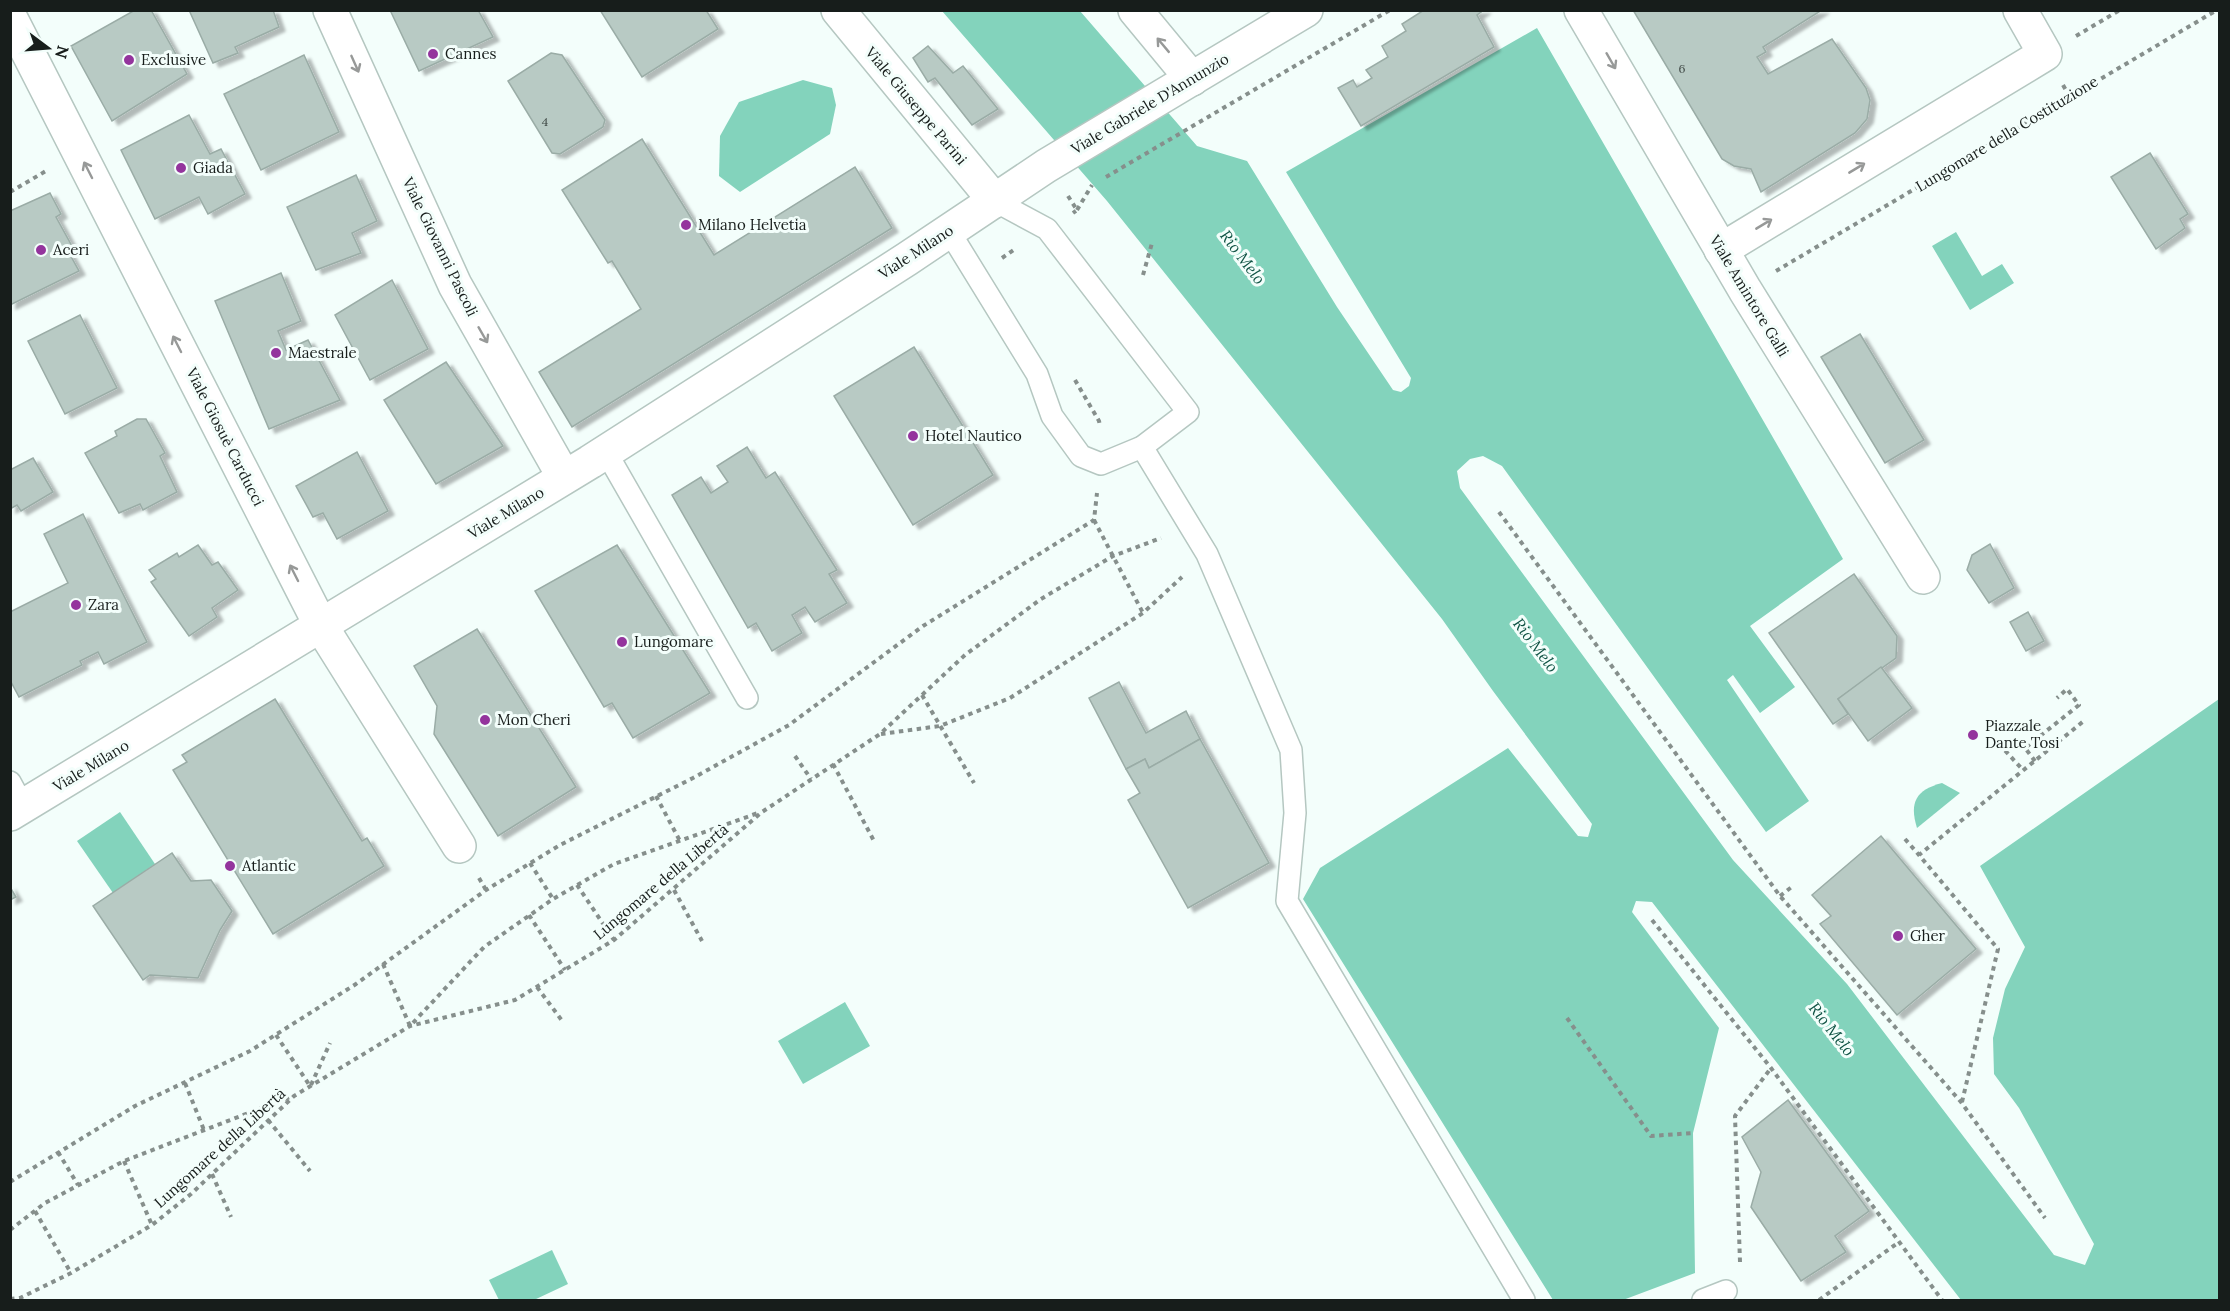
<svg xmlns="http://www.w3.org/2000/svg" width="2230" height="1311" viewBox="0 0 2230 1311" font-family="Lora,serif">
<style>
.water{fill:#83d3bc}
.building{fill:#b8cac4;stroke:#9aaca6;stroke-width:1.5;filter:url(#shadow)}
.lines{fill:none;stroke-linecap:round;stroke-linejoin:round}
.service-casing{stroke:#b5c7c1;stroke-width:24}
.minor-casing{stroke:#b5c7c1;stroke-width:36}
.tertiary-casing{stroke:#b5c7c1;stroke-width:36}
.path{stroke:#868f8c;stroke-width:4;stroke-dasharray:4.5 4.5;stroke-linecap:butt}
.service{stroke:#fff;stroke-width:21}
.minor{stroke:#fff;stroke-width:33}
.tertiary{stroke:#fff;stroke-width:33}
.oneway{stroke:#979998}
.poi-dot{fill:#94349d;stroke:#f3fefb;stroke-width:2}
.labels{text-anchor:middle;stroke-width:6;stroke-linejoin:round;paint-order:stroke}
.number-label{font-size:12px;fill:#3f4845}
.poi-label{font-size:15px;fill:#171d1b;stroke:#f3fefb;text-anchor:start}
.street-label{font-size:15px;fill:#171d1b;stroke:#f3fefb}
.water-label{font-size:16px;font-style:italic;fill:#0f5344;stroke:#f3fefb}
</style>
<defs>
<filter id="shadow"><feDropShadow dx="6" dy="4" stdDeviation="1.5" flood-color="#0004"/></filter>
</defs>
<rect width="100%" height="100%" fill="#f3fefb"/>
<g class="water">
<path d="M942,11H1080L1197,146L1247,161L1337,307L1393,390L1401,392L1409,386L1411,378L1286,172L1537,28L1843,559L1750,626L1795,687L1760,713L1733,675L1727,680L1809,801L1766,832L1502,466L1483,456L1470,459L1457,471L1460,488L1733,860L1847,984L2054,1255L2085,1265L2094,1244L2019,1108L1994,1074L1993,1038L2005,989L2025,947L1980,866L2219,699V1300H1961L1652,902L1636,901L1632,912L1719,1028L1693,1133L1695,1273L1623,1300H1553L1303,899L1320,868L1508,748L1578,836L1588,837L1592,824L1493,691L1442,619L1107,201Z"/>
<path d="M803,80L832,88L836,105L830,134L740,192L719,176L720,136L739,102Z"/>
<path d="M1956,232L1982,276L2002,264L2014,283L1970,310L1932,246Z"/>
<path d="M1942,783L1960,793L1917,828C1909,802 1916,790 1942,783Z"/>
<path d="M120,812L155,864L113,893L77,841Z"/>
<path d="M845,1002L870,1046L803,1084L778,1041Z"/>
<path d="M552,1250L568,1284L534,1300H499L489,1280Z"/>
</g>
<g class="building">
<path d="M135,10H151L187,74L112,121L71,46Z"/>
<path d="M189,10H273L279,27L235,47L238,53L213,63Z"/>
<path d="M390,10H478L493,37L419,71Z"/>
<path d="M600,10H706L718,29L642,77Z"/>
<path d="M1424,10H1484L1477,15L1494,47L1361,126L1338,88L1353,80L1357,87L1372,78L1366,70L1388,57L1382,46L1406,31L1402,24Z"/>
<path d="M1633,10H1822L1763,47L1766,52L1757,57L1768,74L1832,39L1866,88L1870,100L1867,119L1855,133L1761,192L1751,169L1734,166L1722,159Z"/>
<path d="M928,46L953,73L963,66L998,109L972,125L935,78L928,82L913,58Z"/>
<path d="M551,53L562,55L605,120L603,127L560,154L552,153L508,81Z"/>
<path d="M304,55L339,132L261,170L224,94Z"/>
<path d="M189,115L210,154L221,149L245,194L208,214L199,197L155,219L121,150Z"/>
<path d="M642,139L714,255L855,167L892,228L572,427L539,372L641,309L612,261L608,263L562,190Z"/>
<path d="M2150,153L2188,214L2180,219L2185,228L2156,249L2111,177Z"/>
<path d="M356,175L377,221L352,233L361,253L316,270L287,207Z"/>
<path d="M50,193L61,214L56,217L73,248L68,251L79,271L10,305V211Z"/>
<path d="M281,273L301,321L278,331L286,350L308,340L340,400L269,429L215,301Z"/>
<path d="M392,280L428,349L370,380L335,315Z"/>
<path d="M80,315L117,388L65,414L28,341Z"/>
<path d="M1860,334L1924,440L1885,463L1821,357Z"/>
<path d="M914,347L993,475L913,525L834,396Z"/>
<path d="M446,362L503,446L436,484L384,400Z"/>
<path d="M137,419H146L165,453L160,456L177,492L143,510L140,504L119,513L85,453L117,436L115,431Z"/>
<path d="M747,447L766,478L775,472L837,570L829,574L847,603L815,622L805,607L792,615L802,633L772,651L756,623L748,628L672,495L701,477L711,493L728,482L717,466Z"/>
<path d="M357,452L388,511L337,539L323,513L313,517L296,486Z"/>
<path d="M33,458L53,492L21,511L17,505L10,509V470Z"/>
<path d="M83,514L147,642L104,664L98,652L80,661L82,665L19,697L10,680V612L68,583L44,534Z"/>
<path d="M1990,544L2014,588L1989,603L1967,570L1972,555Z"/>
<path d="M198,545L212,565L218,562L238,590L212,608L217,617L189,636L151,582L156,579L149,570L177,553L179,557Z"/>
<path d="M617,545L710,693L633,738L612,703L604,707L535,591Z"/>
<path d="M1854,574L1897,636L1896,658L1838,699L1848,714L1833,724L1769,633Z"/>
<path d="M2028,612L2044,641L2026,651L2010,622Z"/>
<path d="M477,629L576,787L498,836L434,734L437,706L414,666Z"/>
<path d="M1881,667L1912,708L1868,741L1838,699Z"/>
<path d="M1119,682L1146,733L1186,711L1200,739L1149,768L1145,759L1126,769L1089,698Z"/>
<path d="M275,699L362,841L367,838L384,866L273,934L173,770L187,762L182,755Z"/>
<path d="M1200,739L1269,863L1188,908L1128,800L1140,793L1126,769L1145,759L1149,768Z"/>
<path d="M1881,836L1976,949L1897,1015L1820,924L1831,916L1812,895Z"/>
<path d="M172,853L191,881L211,880L232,911L220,930L198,978L150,975L143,980L93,906Z"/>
<path d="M10,887L16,897L10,900Z"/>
<path d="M1788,1100L1869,1211L1835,1236L1846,1252L1801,1281L1751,1207L1761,1172L1742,1137Z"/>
</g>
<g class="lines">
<defs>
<g id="service">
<path d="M949,231L1037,374L1052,416L1081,456L1101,464L1142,447L1188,412L1047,229L995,201"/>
<path d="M1142,447L1207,554L1291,750L1295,813L1287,901L1524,1300"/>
<path d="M606,452L747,698"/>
<path d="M10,782L23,806"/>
<path d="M1703,1300L1726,1291"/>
</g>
<g id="minor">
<path d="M330,10L455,285L564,477"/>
<path d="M1135,10L1192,79"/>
<path d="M1581,10L1745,290L1923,577"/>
<path d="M10,17L321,626L459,846"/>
<path d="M1721,250L2045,54L2020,10"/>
</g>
<g id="tertiary">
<path d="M838,10L995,201"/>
<path d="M10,814L590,462L907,259L1046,166L1306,10"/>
</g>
</defs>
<use href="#service" class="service-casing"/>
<use href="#minor" class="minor-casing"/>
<use href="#tertiary" class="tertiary-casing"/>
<g class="path">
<path d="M2076,36L2120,10"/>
<path d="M2063,85L2070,97"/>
<path d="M1106,177L1390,10"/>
<path d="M10,192L46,171"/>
<path d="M1068,196L1077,210L1073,213"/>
<path d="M1077,210L1092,185"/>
<path d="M1002,258L1015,249"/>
<path d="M1776,271L2217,10"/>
<path d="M1143,275L1152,243"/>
<path d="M1075,380L1099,421L1100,426"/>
<path d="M1499,512L1780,896L1961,1102L2045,1218"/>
<path d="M1094,520L1143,613"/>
<path d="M922,695L974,783"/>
<path d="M881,734L940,726L1010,698L1143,613L1182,577"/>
<path d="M1999,744L2023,770"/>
<path d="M795,756L811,779"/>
<path d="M2035,761L2025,748L2079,705L2067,689L2057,698"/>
<path d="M833,764L874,841"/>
<path d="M656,796L680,841"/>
<path d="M1905,839L1919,855"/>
<path d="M530,863L553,899"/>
<path d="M479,878L486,890"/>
<path d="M577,885L614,940"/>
<path d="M674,890L702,941"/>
<path d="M1780,896L1793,886"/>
<path d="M529,915L565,970"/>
<path d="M1652,920L1771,1068L1942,1300"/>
<path d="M383,964L410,1026L484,947L553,899L614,864L758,813"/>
<path d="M537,987L563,1022"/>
<path d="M1567,1018L1651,1136L1693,1133"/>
<path d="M276,1035L310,1086"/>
<path d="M185,1083L204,1130"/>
<path d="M311,1085L330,1043"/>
<path d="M1962,1102L1998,949L1919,855L2085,720"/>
<path d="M268,1120L310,1171"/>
<path d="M58,1152L78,1185"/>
<path d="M124,1161L152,1225"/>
<path d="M212,1174L231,1217"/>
<path d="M10,1182L135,1106L250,1051L356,984L486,890L560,845L693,778L789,725L923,626L1094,520L1097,493"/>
<path d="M35,1211L71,1273"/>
<path d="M10,1230L45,1203L124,1161L290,1097"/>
<path d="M1740,1262L1735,1116L1771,1068"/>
<path d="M10,1299L20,1298L71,1273L152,1225L191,1194L294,1096L410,1026L515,1000L614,940L762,812L880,734L965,655L1041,599L1113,556L1161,538"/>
<path d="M1819,1300L1899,1242"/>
</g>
<use href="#service" class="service"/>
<use href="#minor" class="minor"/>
<use href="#tertiary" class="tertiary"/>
</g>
<defs><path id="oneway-shaft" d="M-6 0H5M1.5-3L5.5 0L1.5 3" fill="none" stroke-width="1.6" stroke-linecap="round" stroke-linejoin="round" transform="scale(1.5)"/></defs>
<g class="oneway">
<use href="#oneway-shaft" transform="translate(1163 45) rotate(-130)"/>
<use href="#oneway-shaft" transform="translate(1611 61) rotate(60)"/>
<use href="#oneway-shaft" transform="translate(355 64) rotate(66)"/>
<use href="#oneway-shaft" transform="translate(1857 168) rotate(-31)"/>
<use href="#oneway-shaft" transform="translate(88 170) rotate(-117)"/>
<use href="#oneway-shaft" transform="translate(1764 224) rotate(-31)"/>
<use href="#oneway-shaft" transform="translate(483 335) rotate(60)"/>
<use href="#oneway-shaft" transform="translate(177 344) rotate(-117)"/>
<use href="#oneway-shaft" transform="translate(294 573) rotate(-117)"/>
</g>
<g class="poi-dot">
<circle cx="433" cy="54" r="6"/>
<circle cx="129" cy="60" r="6"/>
<circle cx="181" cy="168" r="6"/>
<circle cx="686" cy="225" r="6"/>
<circle cx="41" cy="250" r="6"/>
<circle cx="276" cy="353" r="6"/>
<circle cx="913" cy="436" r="6"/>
<circle cx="76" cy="605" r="6"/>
<circle cx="622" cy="642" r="6"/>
<circle cx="485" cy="720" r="6"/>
<circle cx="1973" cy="735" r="6"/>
<circle cx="230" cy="866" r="6"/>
<circle cx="1898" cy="936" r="6"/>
</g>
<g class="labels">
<g class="number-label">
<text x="1682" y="73">6</text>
<text x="545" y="126">4</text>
</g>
<g class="poi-label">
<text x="445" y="59">Cannes</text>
<text x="141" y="65">Exclusive</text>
<text x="193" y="173">Giada</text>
<text x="698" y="230">Milano Helvetia</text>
<text x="53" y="255">Aceri</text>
<text x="288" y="358">Maestrale</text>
<text x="925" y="441">Hotel Nautico</text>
<text x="88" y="610">Zara</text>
<text x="634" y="647">Lungomare</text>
<text x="497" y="725">Mon Cheri</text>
<text x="1985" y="731">Piazzale<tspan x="1985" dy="17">Dante Tosi</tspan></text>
<text x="242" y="871">Atlantic</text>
<text x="1910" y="941">Gher</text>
</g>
<g class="street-label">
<text transform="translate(1150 104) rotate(-31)" y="5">Viale Gabriele D'Annunzio</text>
<text transform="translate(916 106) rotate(50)" y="5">Viale Giuseppe Parini</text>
<text transform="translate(2007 134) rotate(-31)" y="5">Lungomare della Costituzione</text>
<text transform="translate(440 247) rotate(64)" y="5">Viale Giovanni Pascoli</text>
<text transform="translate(916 252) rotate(-33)" y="5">Viale Milano</text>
<text transform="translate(1749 296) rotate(59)" y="5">Viale Amintore Galli</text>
<text transform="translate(225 437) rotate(63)" y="5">Viale Giosuè Carducci</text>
<text transform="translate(506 513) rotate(-31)" y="5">Viale Milano</text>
<text transform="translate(91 766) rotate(-31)" y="5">Viale Milano</text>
<text transform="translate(661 882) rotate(-40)" y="5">Lungomare della Libertà</text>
<text transform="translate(220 1148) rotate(-42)" y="5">Lungomare della Libertà</text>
</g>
<g class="water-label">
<text transform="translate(1243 257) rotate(53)" y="6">Rio Melo</text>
<text transform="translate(1536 645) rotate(53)" y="6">Rio Melo</text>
<text transform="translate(1832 1029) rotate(52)" y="6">Rio Melo</text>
</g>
</g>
<rect width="2230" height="1311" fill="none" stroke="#171d1b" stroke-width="24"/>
<g transform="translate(48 48) rotate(106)" stroke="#f3fefb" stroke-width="4.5" paint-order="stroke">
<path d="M0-4.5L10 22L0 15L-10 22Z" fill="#171d1b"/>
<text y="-9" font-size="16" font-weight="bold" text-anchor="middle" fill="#171d1b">N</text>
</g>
</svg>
